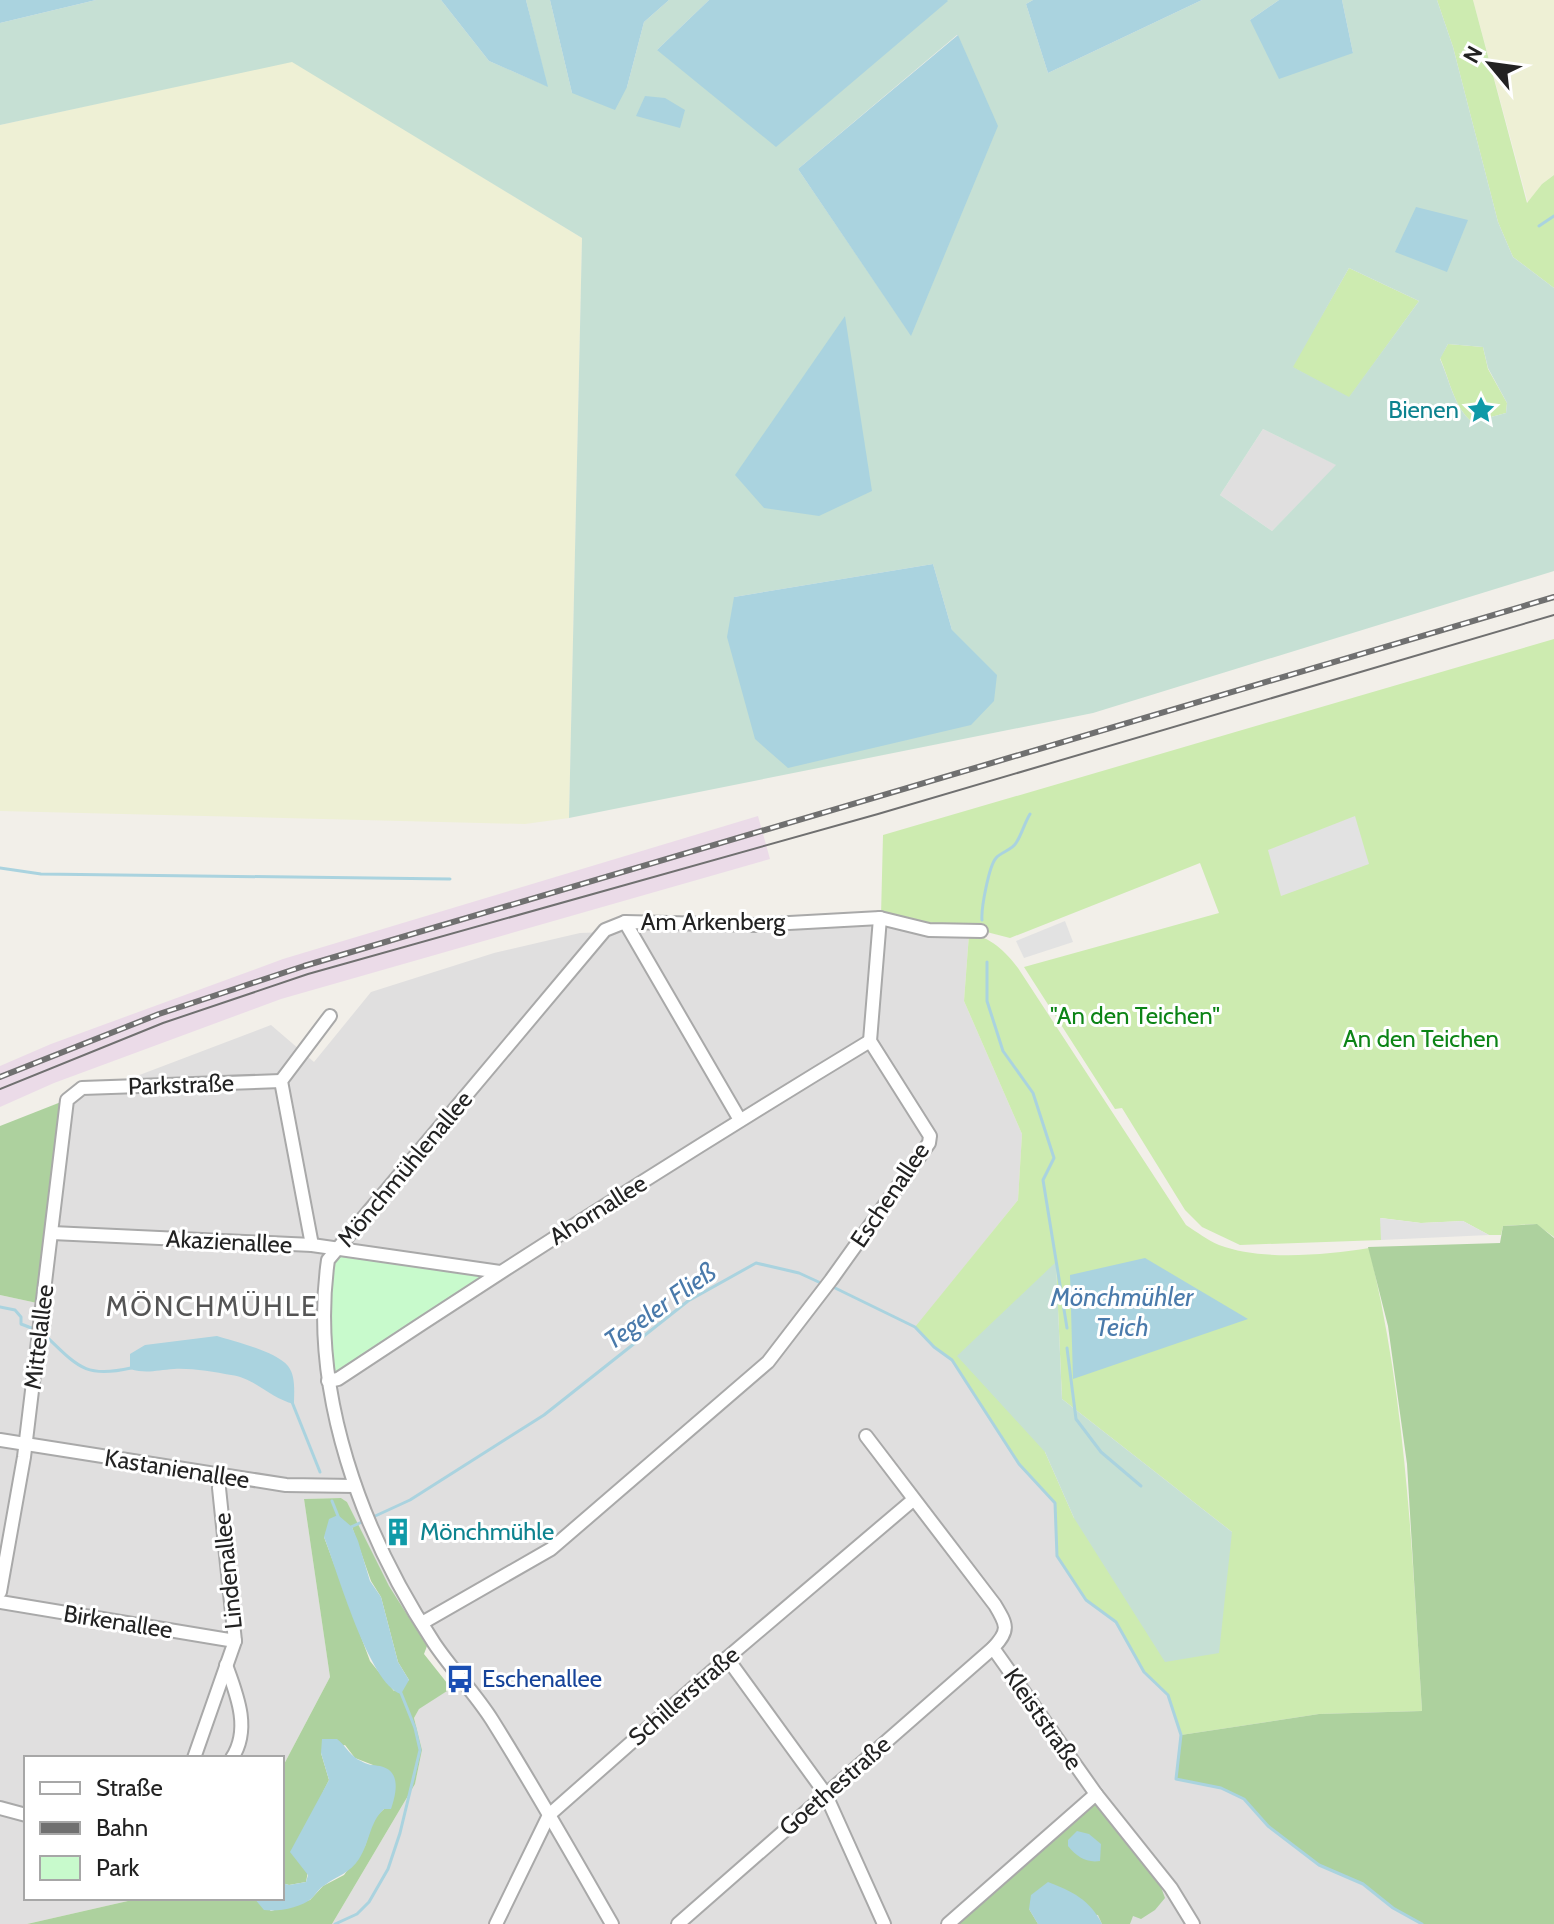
<svg xmlns="http://www.w3.org/2000/svg" width="1554" height="1924" viewBox="0 0 1554 1924" font-family="Cabin,sans-serif">
<style>
.residential{fill:#e0dfdf}
.industrial{fill:#ebdbe8}
.farmland{fill:#eef0d5}
.grass{fill:#cdebb0;fill-rule:evenodd}
.forest{fill:#add19e;fill-rule:evenodd}
.wetland{fill:#c6e0d4;fill-rule:evenodd}
.park{fill:#c8facc}
.parking{fill:#e2e2e2}
.water{fill:#aad3df}
.lines{fill:none;stroke-linecap:round;stroke-linejoin:round}
.stream{stroke:#aad3df;stroke-width:3}
.minor-casing{stroke:#a9a9a9;stroke-width:16}
.minor{stroke:#fff;stroke-width:12}
.tram{stroke:#707070;stroke-width:2}
.rail-casing{stroke:#707070;stroke-width:6}
.rail{stroke:#fff;stroke-width:3;stroke-dasharray:9;stroke-linecap:butt}
.labels{text-anchor:middle;stroke-width:6;stroke-linejoin:round;paint-order:stroke}
.culture-label{font-size:24px;fill:#0d838f;stroke:#fff;text-anchor:end}
.street-label{font-size:24px;fill:#222;stroke:#fff}
.park-label{font-size:24px;fill:#0c8416;stroke:#fff}
.transit-label{font-size:24px;fill:#164399;stroke:#fff;text-anchor:start}
.water-label{font-size:26px;font-style:italic;fill:#4a7aab;stroke:#fff}
.quarter-label{font-size:28px;letter-spacing:2px;fill:#555;stroke:#fff}
</style>
<rect width="100%" height="100%" fill="#f2efe9"/>
<g class="residential">
<path d="M1263,429L1337,465L1272,531L1220,495Z"/>
<path d="M882,922L969,934L964,1001L1022,1134L1018,1200L915,1328L934,1347L952,1360L1019,1464L1055,1503L1057,1556L1086,1600L1116,1622L1144,1672L1168,1695L1181,1735L1176,1778L1221,1788L1244,1799L1268,1826L1319,1865L1363,1884L1393,1908L1422,1924H332L415,1784L422,1750L414,1718L419,1708L458,1684L413,1626L388,1585L347,1502L341,1498L304,1499L330,1677L282,1768V1758H26V1898H141L27,1924H0V1295L37,1303L71,1101L271,1025L314,1062L371,992L494,953L580,933Z"/>
</g>
<path class="industrial" d="M758,816L770,859L281,999L54,1083L0,1107V1066L51,1044L283,959Z"/>
<g class="farmland">
<path d="M1473,0H1554V175L1542,184L1528,203Z"/>
<path d="M292,61L582,238L569,818L525,824L0,811V125Z"/>
</g>
<g class="grass">
<path d="M1437,0H1473L1527,203L1542,184L1554,175V288L1513,257L1498,222L1453,47Z"/>
<path d="M1349,268L1419,301L1349,398L1292,367Z"/>
<path d="M1448,344L1483,347L1488,369L1507,403L1506,413L1472,422C1454,407 1450,381 1440,358Z"/>
<path d="M1554,639V1237L1536,1224L1503,1226L1501,1235H1489L1463,1221L1421,1223L1381,1218V1240L1240,1245L1202,1227L1185,1210L1122,1108L1115,1109L1024,967L1219,913L1200,863L1010,938L971,928L881,916L883,835Z"/>
<path d="M969,934C990,936 1006,952 1018,968L1186,1225C1197,1232 1207,1240 1219,1245C1261,1261 1325,1255 1369,1248C1407,1403 1412,1554 1422,1711L1319,1714L1181,1735L1168,1695L1144,1672L1116,1622L1086,1600L1057,1556L1055,1503L1019,1464L952,1360L934,1347L915,1327L1018,1200L1022,1134L964,1001ZM1056,1264L1062,1399L1232,1532L1074,1518L1045,1452Z"/>
</g>
<g class="forest">
<path d="M61,1102L37,1303L0,1295V1126Z"/>
<path d="M1537,1224L1554,1238V1924H1422L1393,1908L1363,1884L1319,1865L1268,1826L1244,1799L1221,1788L1176,1779L1181,1735L1319,1714L1422,1711L1407,1464L1388,1326L1368,1247L1500,1243L1503,1226Z"/>
<path d="M341,1498L347,1502L389,1586L427,1646L424,1654L447,1683L458,1684L419,1709L414,1718L422,1750L415,1784L332,1924H27L141,1898H254L271,1911L310,1900L323,1886L344,1875L365,1846L374,1818L384,1809L373,1765L355,1758L345,1745L321,1753L329,1780L323,1792L306,1882L289,1885L282,1883V1768L330,1677L304,1499ZM352,1527L371,1581L381,1597L398,1662L409,1680L394,1691L370,1661L324,1537Z"/>
<path d="M1101,1801L1158,1879L1165,1898L1155,1910L1141,1919L1133,1916L1130,1924H1102L1098,1915L1029,1909L1038,1924H952L1094,1802Z"/>
</g>
<g class="wetland">
<path d="M96,0H441L489,61L547,86L526,0H550L572,93L627,87L644,22L669,0H709L657,50L947,0H1033L1026,4L1048,73L1202,0H1279L1250,20L1353,53L1342,0H1437L1453,47L1498,222L1513,257L1554,288V571L1093,713L569,818L582,238L292,62L0,125V23ZM957,35H958L911,335L798,169ZM1349,268L1419,301L1349,397L1293,367ZM1448,344L1483,347L1488,368L1507,403L1506,413L1472,422C1454,407 1450,381 1440,359ZM1263,429L1336,465L1272,531L1220,495ZM933,564L952,630L734,597Z"/>
<path d="M1056,1262L1062,1399L1232,1532L1219,1653L1165,1662L1074,1518L1045,1452L957,1356Z"/>
</g>
<path class="park" d="M340,1249L498,1273L328,1380V1260Z"/>
<g class="parking">
<path d="M1355,816L1369,864L1281,896L1268,850Z"/>
<path d="M1065,921L1073,942L1024,958L1016,941Z"/>
<path d="M1380,1218L1421,1223L1463,1221L1489,1235L1381,1240Z"/>
</g>
<g class="water">
<path d="M0,0H96L0,23Z"/>
<path d="M441,0H526L548,87L489,61Z"/>
<path d="M550,0H669L644,22L627,87L615,110L572,93Z"/>
<path d="M709,0H947L948,1L776,147L657,50Z"/>
<path d="M1033,0H1202L1048,73L1026,4Z"/>
<path d="M1279,0H1342L1353,53L1279,79L1250,20Z"/>
<path d="M958,35L998,126L911,336L798,169Z"/>
<path d="M645,96L665,98L685,110L680,128L636,116Z"/>
<path d="M1416,207L1468,220L1447,272L1395,252Z"/>
<path d="M845,316L872,491L819,516L764,508L735,475Z"/>
<path d="M933,564L952,630L997,675L994,701L971,725L788,768L755,739L727,637L734,597Z"/>
<path d="M1145,1258L1248,1319L1073,1379L1070,1275Z"/>
<path d="M217,1336C236,1342 275,1351 288,1366C296,1376 294,1393 294,1404C271,1399 255,1378 231,1375C214,1372 191,1368 174,1369C157,1370 147,1374 130,1369V1354L145,1345Z"/>
<path d="M338,1515L352,1527L358,1541L370,1581L381,1597L398,1662L409,1680L401,1694C369,1684 337,1570 324,1537L329,1519Z"/>
<path d="M322,1739H337C346,1746 351,1757 361,1761C367,1765 373,1765 380,1766C402,1771 396,1794 391,1809H384C369,1823 370,1842 359,1859C350,1873 337,1876 325,1885C319,1888 316,1894 312,1898C301,1908 278,1912 264,1910L254,1898H282V1883L289,1885L306,1882L308,1875L290,1852L329,1780L321,1753Z"/>
<path d="M1077,1831L1089,1834L1101,1844L1100,1861C1086,1863 1077,1857 1068,1846V1840Z"/>
<path d="M1048,1882C1072,1891 1090,1900 1102,1924H1038L1029,1909L1031,1895Z"/>
</g>
<g class="lines">
<g class="stream">
<path d="M1539,226L1554,216"/>
<path d="M0,868L41,874L450,879"/>
<path d="M982,920C981,908 989,866 996,858C1001,852 1012,850 1016,843C1022,834 1024,824 1030,814"/>
<path d="M987,962V1001L1003,1051L1033,1093L1054,1158L1043,1180L1067,1328"/>
<path d="M831,1286L915,1327L934,1347L952,1360L1019,1464L1055,1503L1057,1556L1086,1600L1116,1622L1144,1672L1168,1695L1181,1735L1176,1779L1221,1788L1244,1799L1268,1826L1319,1865L1363,1884L1393,1908L1422,1924"/>
<path d="M0,1307L15,1310L21,1317V1324L34,1329"/>
<path d="M48,1338C79,1368 87,1378 131,1368"/>
<path d="M1067,1348L1076,1419L1101,1452L1141,1486"/>
<path d="M292,1402L320,1472"/>
<path d="M332,1501L338,1516"/>
<path d="M373,1517L410,1500L544,1415L688,1301L756,1263L799,1273L823,1284"/>
<path d="M351,1527L366,1520"/>
<path d="M335,1924L357,1914L369,1902L388,1869L400,1833L420,1750L415,1728L401,1693"/>
</g>
<defs>
<g id="minor">
<path d="M625,922L740,1120"/>
<path d="M52,1233L312,1245L500,1272"/>
<path d="M312,1245L281,1081L330,1016"/>
<path d="M328,1381L338,1379C513,1263 690,1150 870,1041"/>
<path d="M866,1436L995,1605C1007,1625 1010,1630 993,1648L1096,1794L1171,1888L1193,1924"/>
<path d="M0,1440L286,1485L355,1486"/>
<path d="M0,1592L24,1457L67,1100L82,1088L281,1081"/>
<path d="M0,1602L235,1641"/>
<path d="M422,1623L551,1549L768,1362L831,1280L929,1143L930,1136L870,1041L880,918"/>
<path d="M727,1658L825,1793L884,1924"/>
<path d="M226,1665C237,1695 251,1729 232,1758"/>
<path d="M194,1758L235,1641L219,1488L220,1477"/>
<path d="M0,1808L26,1815"/>
<path d="M496,1924L549,1815L727,1658L913,1500"/>
<path d="M612,1924C573,1856 534,1787 492,1720C475,1693 452,1670 434,1643C362,1534 309,1392 328,1260L605,930L625,922L755,925L880,918L929,930L981,931"/>
<path d="M678,1924L993,1648"/>
<path d="M948,1924L1096,1794"/>
</g>
</defs>
<use href="#minor" class="minor-casing"/>
<use href="#minor" class="minor"/>
<path class="tram" d="M0,1089L163,1023L308,974L878,814L1554,615"/>
<defs>
<path id="rail" d="M0,1077L159,1014L304,966L1554,597"/>
</defs>
<use href="#rail" class="rail-casing"/>
<use href="#rail" class="rail"/>
</g>
<defs>
<symbol id="sight-bare" viewBox="-9 -9 18 18"><path d="M0-6L1.8-2.2L6-1.7L2.9 1.2L3.7 5.4L0 3.3L-3.7 5.4L-2.9 1.2L-6-1.7L-1.8-2.2Z" fill="#0f9aa8" stroke="#fff" stroke-width="2.5" paint-order="stroke"/></symbol>
<symbol id="building-bare" viewBox="-9 -9 18 18"><path d="M-4-6H4V6H1V3H-1V6H-4ZM-2.5-4.3h1.7v1.8h-1.7ZM.8-4.3h1.7v1.8H.8ZM-2.5-1h1.7V.8h-1.7ZM.8-1h1.7V.8H.8Z" fill="#0f9aa8" stroke="#fff" stroke-width="2.5" paint-order="stroke"/></symbol>
<symbol id="bus-bare" viewBox="-9 -9 18 18"><path d="M-5-6H5V4H4V6H2V4H-2V6H-4V4H-5ZM-3.5-4V0h7V-4ZM-3.5 1.2v1.5H-2V1.2ZM2 1.2v1.5H3.5V1.2Z" fill="#1a4fb4" stroke="#fff" stroke-width="2.5" paint-order="stroke"/></symbol>
</defs>
<g fill-rule="evenodd">
<use href="#sight-bare" x="1461" y="390" width="40" height="40"/>
<use href="#building-bare" x="378" y="1512" width="40" height="40"/>
<use href="#bus-bare" x="440" y="1659" width="40" height="40"/>
</g>
<g class="labels">
<g class="culture-label">
<text x="1459" y="418">Bienen</text>
<text x="420" y="1540" text-anchor="start">Mönchmühle</text>
</g>
<g class="street-label">
<text x="713" y="930">Am Arkenberg</text>
<text transform="translate(181 1085) rotate(-2)" y="8">Parkstraße</text>
<text transform="translate(405 1169) rotate(-50)" y="8">Mönchmühlenallee</text>
<text transform="translate(890 1195) rotate(-56)" y="8">Eschenallee</text>
<text transform="translate(598 1210) rotate(-32)" y="8">Ahornallee</text>
<text transform="translate(229 1242) rotate(3)" y="8">Akazienallee</text>
<text transform="translate(39 1337) rotate(-83)" y="8">Mittelallee</text>
<text transform="translate(177 1469) rotate(9)" y="8">Kastanienallee</text>
<text transform="translate(228 1571) rotate(-96)" y="8">Lindenallee</text>
<text transform="translate(118 1622) rotate(9)" y="8">Birkenallee</text>
<text transform="translate(684 1696) rotate(-41)" y="8">Schillerstraße</text>
<text transform="translate(1043 1719) rotate(55)" y="8">Kleiststraße</text>
<text transform="translate(835 1786) rotate(-41)" y="8">Goethestraße</text>
</g>
<g class="park-label">
<text x="1135" y="1024">"An den Teichen"</text>
<text x="1421" y="1047">An den Teichen</text>
</g>
<g class="transit-label">
<text x="482" y="1687">Eschenallee</text>
</g>
<g class="water-label">
<text x="1122" y="1306">Mönchmühler<tspan x="1122" dy="30">Teich</tspan></text>
<text transform="translate(660 1306) rotate(-35)" y="9">Tegeler Fließ</text>
</g>
<g class="quarter-label">
<text x="212" y="1316">MÖNCHMÜHLE</text>
</g>
</g>
<rect x="24" y="1756" width="260" height="144" fill="#ffffff" stroke="#a7a7a7" stroke-width="2"/>
<rect x="40" y="1782" width="40" height="12" fill="#ffffff" stroke="#a7a7a7" stroke-width="2"/>
<text x="96" y="1796" font-size="24" fill="#222222">Straße</text>
<rect x="40" y="1822" width="40" height="12" fill="#707070" stroke="#a7a7a7" stroke-width="2"/>
<text x="96" y="1836" font-size="24" fill="#222222">Bahn</text>
<rect x="40" y="1856" width="40" height="24" fill="#c8facc" stroke="#a7a7a7" stroke-width="2"/>
<text x="96" y="1876" font-size="24" fill="#222222">Park</text>
<g transform="translate(1490 64) rotate(299)" stroke="#ffffff" stroke-width="6" paint-order="stroke">
<path d="M0-6L14 30L0 20L-14 30Z" fill="#222222"/>
<text y="-12" font-size="22" font-weight="bold" text-anchor="middle" fill="#222222">N</text>
</g>
</svg>
